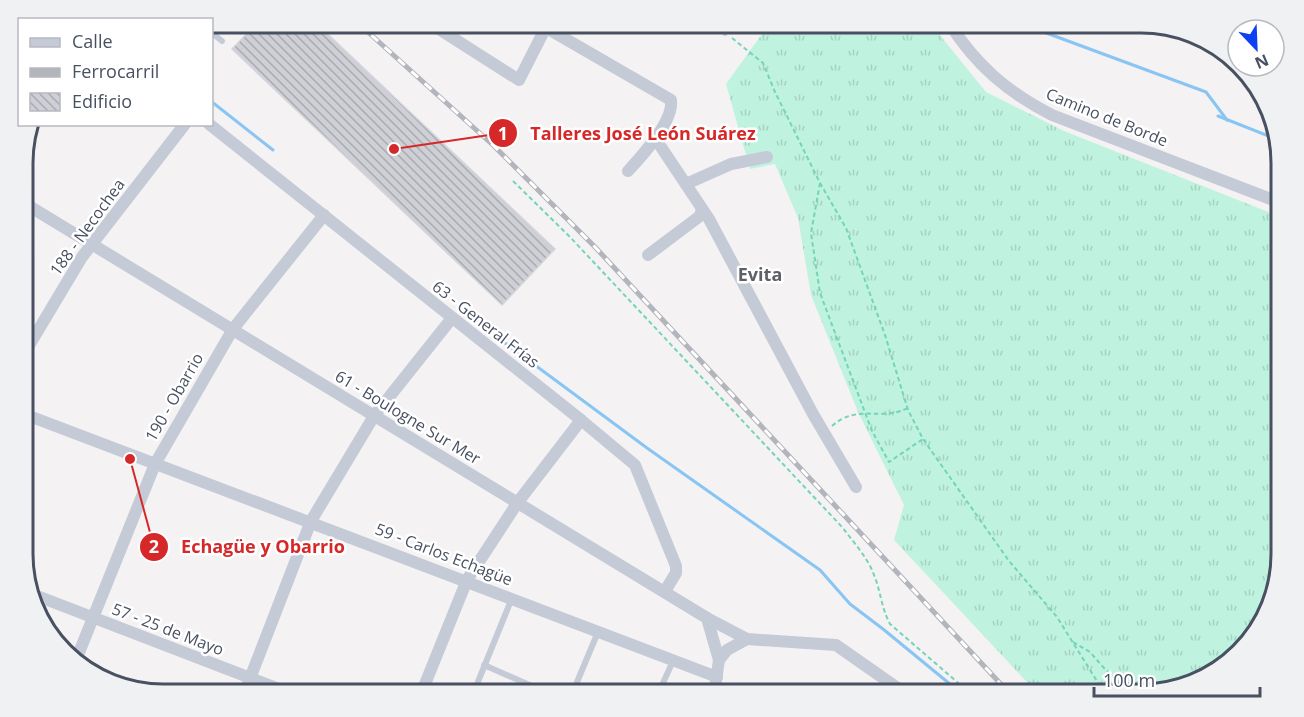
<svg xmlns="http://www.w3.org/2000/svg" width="1304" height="717" viewBox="0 0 1304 717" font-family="'Open Sans',sans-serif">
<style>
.grass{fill:url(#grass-tufts)}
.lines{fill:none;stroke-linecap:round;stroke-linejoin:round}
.stream{stroke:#89c5f3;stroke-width:3}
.building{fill:url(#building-back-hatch);stroke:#d5d6dd;stroke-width:1.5}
.path{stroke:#74d4ba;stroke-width:2;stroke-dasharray:4.5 3;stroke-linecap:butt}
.service{stroke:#c5cad7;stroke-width:6}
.minor{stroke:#c5cad7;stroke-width:12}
.rail-casing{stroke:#b3b5bc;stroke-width:5}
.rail{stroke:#fff;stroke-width:3;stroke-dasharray:9;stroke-linecap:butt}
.labels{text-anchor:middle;stroke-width:5;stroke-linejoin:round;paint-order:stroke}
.street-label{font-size:16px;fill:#485061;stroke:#fff}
.neighbourhood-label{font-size:18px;font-weight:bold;fill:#5e6067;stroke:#fff}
.rim{fill:none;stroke:#485061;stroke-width:3}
.leader{fill:none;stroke:#d62828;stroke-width:2}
.callout-dot{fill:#d62828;stroke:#fff;stroke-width:2}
.mark-label{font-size:18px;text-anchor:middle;font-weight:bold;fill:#fff}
.callout-label{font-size:18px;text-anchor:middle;font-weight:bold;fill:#d62828;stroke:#fff;stroke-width:5;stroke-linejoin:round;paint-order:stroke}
</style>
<defs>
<pattern id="grass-tufts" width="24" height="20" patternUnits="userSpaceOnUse" patternTransform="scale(1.5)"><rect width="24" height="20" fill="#bff3df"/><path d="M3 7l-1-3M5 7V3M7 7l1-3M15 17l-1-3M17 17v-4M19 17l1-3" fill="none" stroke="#a6d2c2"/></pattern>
<pattern id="building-back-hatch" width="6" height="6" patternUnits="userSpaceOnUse" patternTransform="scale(1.5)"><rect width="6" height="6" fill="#ced0d6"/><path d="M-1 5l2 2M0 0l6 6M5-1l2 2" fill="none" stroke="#a9abb1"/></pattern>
</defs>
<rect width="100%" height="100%" fill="#f4f2f2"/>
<path class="grass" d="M770,23H934L943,39L986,92L1064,131L1281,217V563L1263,624L1219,671L1150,694H1038L894,540L904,505L858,412L811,295L798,218L775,164L750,169L726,84Z"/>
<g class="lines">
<g class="stream">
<path d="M1039,23L1037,28L1041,31L1206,92L1227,120"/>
<path d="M212,102L273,150"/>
<path d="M1218,116L1276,139"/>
<path d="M485,328L647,448L820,570L850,604L883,629L962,694"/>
</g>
</g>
<path class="building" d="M257,23H316L555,249L502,305L232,49Z"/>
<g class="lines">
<g class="path">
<path d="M732,38L763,63L775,92L820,183L846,228L885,335L908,410L923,439L1009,561L1057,617L1105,694"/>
<path d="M513,181L570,237L843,528C854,543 868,558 874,575C881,592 881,607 890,624L971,694"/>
<path d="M820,183L811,233L820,293L872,431L889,462L923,439"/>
<path d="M832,426C858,403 880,422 908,408"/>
<path d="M1073,642L1090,652L1104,668L1134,694"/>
</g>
<g class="service">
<path d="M212,33L222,41"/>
<path d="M725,33L733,23"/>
<path d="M484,665L550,694"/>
<path d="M473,694L512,598"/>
<path d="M572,694L598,632"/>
<path d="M658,694L673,661"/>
</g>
<g class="minor">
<path d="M538,23L671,100C674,121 642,156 628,171"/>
<path d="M949,23C976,65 1007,92 1052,115L1281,203"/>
<path d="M431,24L519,80L548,23"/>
<path d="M209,124L581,420L635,465L676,566V573L665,591"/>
<path d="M655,138L709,219L813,414L856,487"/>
<path d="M686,184L731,164L767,157"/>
<path d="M24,203L707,618L719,660L714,694"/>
<path d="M648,255L700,216L702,209"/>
<path d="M24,354L82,257L185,124"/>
<path d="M24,414L717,677"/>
<path d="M32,594L292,694"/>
<path d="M707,618L747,639L836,645L906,694"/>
<path d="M76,660L155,464L233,329L324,215"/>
<path d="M719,660L727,650L747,639"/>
<path d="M244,694L311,521L374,416L452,318"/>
<path d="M421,694L467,580L518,502L581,420"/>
</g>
<defs>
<path id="rail" d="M358,23L494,146L595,247L1010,694"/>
</defs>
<use href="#rail" class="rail-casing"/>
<use href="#rail" class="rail"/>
</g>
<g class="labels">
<g class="street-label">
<text transform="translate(1107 117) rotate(22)" y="6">Camino de Borde</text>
<text transform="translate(87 227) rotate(-54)" y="6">188 - Necochea</text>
<text transform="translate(486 324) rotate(38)" y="6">63 - General Frías</text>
<text transform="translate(174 397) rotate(-60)" y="6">190 - Obarrio</text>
<text transform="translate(408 417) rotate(31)" y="6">61 - Boulogne Sur Mer</text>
<text transform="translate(444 554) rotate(21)" y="6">59 - Carlos Echagüe</text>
<text transform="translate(168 629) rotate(21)" y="6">57 - 25 de Mayo</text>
</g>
<g class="neighbourhood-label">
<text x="760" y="281">Evita</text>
</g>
</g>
<path d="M0 0H1304V717H0ZM163 33H1141A130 130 0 0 1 1271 163V554A130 130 0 0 1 1141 684H163A130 130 0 0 1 33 554V163A130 130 0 0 1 163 33Z" fill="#f0f1f2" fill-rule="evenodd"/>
<path class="rim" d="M163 33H1141A130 130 0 0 1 1271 163V554A130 130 0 0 1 1141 684H163A130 130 0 0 1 33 554V163A130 130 0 0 1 163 33Z"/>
<path class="leader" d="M394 149L503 133M130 459L154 547"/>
<g class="callout-dot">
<circle cx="394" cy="149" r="6"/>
<circle cx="130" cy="459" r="6"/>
<circle cx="503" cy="133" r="15"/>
<circle cx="154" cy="547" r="15"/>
</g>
<g class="mark-label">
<text x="503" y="140">1</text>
<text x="154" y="553">2</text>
</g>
<g class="callout-label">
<text x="643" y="140">Talleres José León Suárez</text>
<text x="263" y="553">Echagüe y Obarrio</text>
</g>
<rect x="18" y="18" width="195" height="108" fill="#ffffff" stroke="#b6b9c0" stroke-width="1.5"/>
<rect x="30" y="38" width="30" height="9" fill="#c5cad7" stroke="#b6b9c0" stroke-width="1.5"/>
<text x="72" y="48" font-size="18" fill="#485061">Calle</text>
<rect x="30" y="68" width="30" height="9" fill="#b3b5bc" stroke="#b6b9c0" stroke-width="1.5"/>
<text x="72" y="78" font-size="18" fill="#485061">Ferrocarril</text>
<rect x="30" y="93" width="30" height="18" fill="url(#building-back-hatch)" stroke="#b6b9c0" stroke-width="1.5"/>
<text x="72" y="108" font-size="18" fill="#485061">Edificio</text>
<g transform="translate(1256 48) rotate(157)"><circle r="28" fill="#ffffff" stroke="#b6b9c0" stroke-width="1.5"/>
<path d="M0-4.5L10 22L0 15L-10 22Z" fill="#0d3ff3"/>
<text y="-9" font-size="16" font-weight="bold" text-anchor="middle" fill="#485061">N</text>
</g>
<path d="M1094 687v9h166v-9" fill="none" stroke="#485061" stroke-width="3"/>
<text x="1103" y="687" font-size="18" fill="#485061" stroke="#ffffff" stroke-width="4.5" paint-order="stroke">100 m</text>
</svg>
